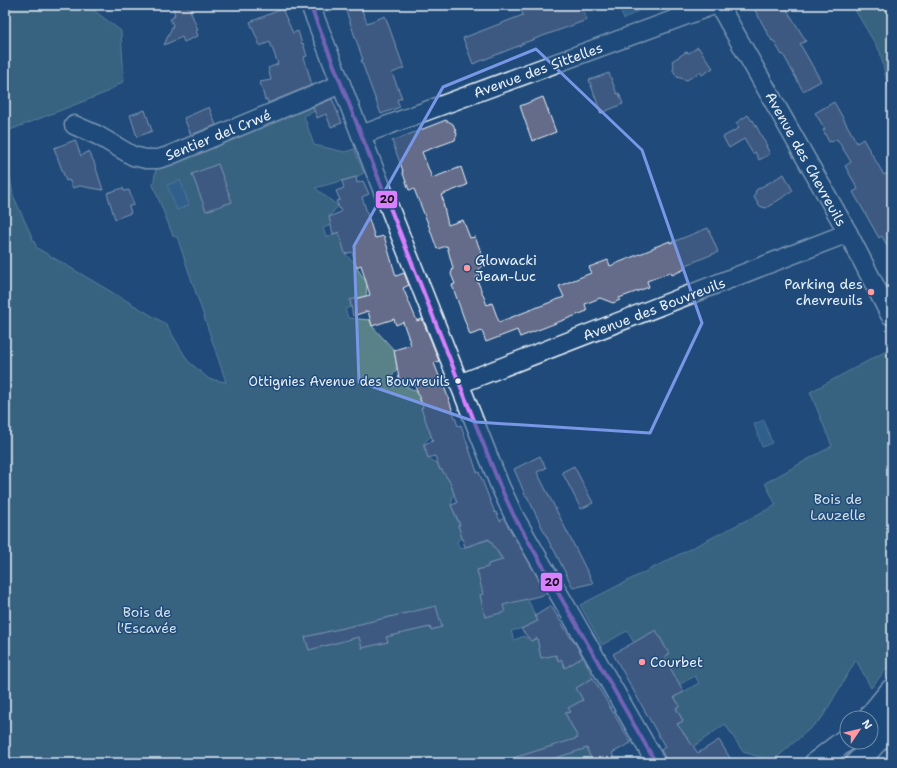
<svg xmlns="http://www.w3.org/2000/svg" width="897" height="768" viewBox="0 0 897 768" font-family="'Shantell Sans',sans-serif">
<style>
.green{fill:#588188;stroke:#a0b9c0}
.water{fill:#4479a2;stroke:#86a9c4}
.building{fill:#656c8a;stroke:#e8f1f8}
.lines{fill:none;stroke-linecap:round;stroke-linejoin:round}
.minor-casing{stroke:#e8f1f8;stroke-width:21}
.trunk-casing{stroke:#e8f1f8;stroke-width:25}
.minor{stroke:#1f4a7a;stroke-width:18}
.trunk{stroke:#1f4a7a;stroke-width:22}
.bus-1-casing{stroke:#1f4a7a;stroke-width:7}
.bus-1{stroke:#d880ff;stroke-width:4}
.marked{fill:none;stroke:#7897e6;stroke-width:3;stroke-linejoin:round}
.poi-dot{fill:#ff9aa2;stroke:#1f4a7a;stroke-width:1.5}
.bus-dot{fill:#e8f1f8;stroke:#1f4a7a;stroke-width:1.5}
.labels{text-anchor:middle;stroke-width:3;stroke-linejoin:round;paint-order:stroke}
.bus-label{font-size:13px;fill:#e8f1f8;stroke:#1f4a7a;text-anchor:end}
.street-label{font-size:14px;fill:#e8f1f8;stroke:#1f4a7a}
.poi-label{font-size:14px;fill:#e8f1f8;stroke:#1f4a7a;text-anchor:start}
.park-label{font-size:14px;fill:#d2e0e7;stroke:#1f4a7a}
.line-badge{stroke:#1f4a7a;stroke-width:1.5}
.pale-badge-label{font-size:11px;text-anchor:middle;font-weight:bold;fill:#111}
</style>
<rect width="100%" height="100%" fill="#1f4a7a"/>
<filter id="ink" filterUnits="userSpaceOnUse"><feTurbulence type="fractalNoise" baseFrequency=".025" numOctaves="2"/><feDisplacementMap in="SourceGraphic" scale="8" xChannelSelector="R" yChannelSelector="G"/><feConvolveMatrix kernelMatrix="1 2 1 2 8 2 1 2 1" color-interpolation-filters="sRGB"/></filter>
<g filter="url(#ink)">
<g class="green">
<path d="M5,5H87L121,31L124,81L105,93L5,132Z"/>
<path d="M852,5H892V99L889,92L880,52Z"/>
<path d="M312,105L315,111L304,116L314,145L345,152L354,149L364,173L356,177L315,188L338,206L329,217L331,225L323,228L326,237L348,229L345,254L354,262L356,267L365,280L367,284L366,296L350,300L351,307L345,309L348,318L370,320L372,326L394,350L397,368L390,380L392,386L404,383V385L417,392L423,407L421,408L432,435L423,444L425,452L426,451L428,458L437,463L440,470L441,469L450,482L454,492L451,505L455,513L462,536L457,542L460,549L494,538L492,543L502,560L488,567L477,570L478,574L519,585L531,606L535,616L538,621L523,628L511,631L514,640L524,636L525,638L528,637L531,641L537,638L554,651L558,661L561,659L565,667L583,657L593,678L577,688L583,700L569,708L571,712L565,714L582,740L585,749L587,748L590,756L600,759L602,763H5V147L13,195L37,248L166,324L188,361L209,379L226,382L177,237L173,236L153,185L156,169L297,108Z"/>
<path d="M890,349H892V662L871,688L856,660L822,718L773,761L743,752L725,724L693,747L675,726L683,721L676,708L680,706L674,697L699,683L695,676L673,688L659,673L670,667L664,657L669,654L656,631L634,643L627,631L602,645L580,605L776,505L765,483L832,446L810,392Z"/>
</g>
<g class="water">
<path d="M622,5H648L624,19L618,7Z"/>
<path d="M180,180L189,205L177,210L167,185Z"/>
<path d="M764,420L772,443L762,447L754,424Z"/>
</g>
<g class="building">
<path d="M172,5H188L198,30L196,31L198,36L184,42L182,37L164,45L173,25L170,19L174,17L173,15H175Z"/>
<path d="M344,5H360L367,23L385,16L404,68L392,73L402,98L397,100L400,107L381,114L373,93L361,60H363Z"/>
<path d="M528,5H581L587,20L521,44V45L473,64L463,38L523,15L520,8Z"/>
<path d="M752,5H784L806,41L800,44L821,81L803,91L783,54L782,55L773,40L772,41Z"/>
<path d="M282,9L293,33L298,31L302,44L303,43L307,56L304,57L312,85L268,103L267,99L265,100L260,82L271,80L268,68L278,64L270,42L260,46L250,22Z"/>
<path d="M698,47L713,68L702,75L700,72L687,80L677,77L673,70L674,65L672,61L686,52L689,53Z"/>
<path d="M609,73L617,94L619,93L623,104L601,113L589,80Z"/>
<path d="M543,97L556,132L532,141L520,106Z"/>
<path d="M332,99L342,123L331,127L326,114L317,118L313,107Z"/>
<path d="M834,102L857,143L863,139L884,175L887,173L892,183V255L882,236L879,238L853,192L858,189L845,166L851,162L837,139L832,142L831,141L829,142L823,130L825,129L815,113Z"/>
<path d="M209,107L216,125L191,135L184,118Z"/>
<path d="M145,110L152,131L137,137L130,115Z"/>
<path d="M748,115L752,121L753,120L767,146H766L770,154L759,160L755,152L753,154L744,139L729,148L723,137L739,128L736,123Z"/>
<path d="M446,120V121H448L453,124L457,134L455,140L422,152L432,178L461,167L467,185L441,195L444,202L443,203L448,225L463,220L470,238L475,237L484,259L480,262L482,267L479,269L481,275L476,277L487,305L492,303L499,322L564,297L559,286L591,273L589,267L608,260L610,266L652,249V248L670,241V243L708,228L718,252L684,266L685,269L672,275L671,272L647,281L649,287L619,298L620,300L613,303L600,298L585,304L587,311L520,337L517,330L486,342L482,331L470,335L452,285L455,284L451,274L453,268L447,246L437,249L427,221L414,189L409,190L402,171H403L392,141Z"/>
<path d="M75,140L81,156L89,151L94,162L103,190L80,186L73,188L69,180L66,181L54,148Z"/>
<path d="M218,164L232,202L206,211L192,174Z"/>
<path d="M784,174L793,191L766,208L759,206L754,197L756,190Z"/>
<path d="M356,177L357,183L363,181L369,194L362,197L375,238L384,236L396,276L404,273L409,285L403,288L417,321L422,319L430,338L439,361L434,363L443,386H444L458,426L461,425L477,472H479L495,513L496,512L500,521L504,518L547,594L503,605L505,612L485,617L480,595L483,594L477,570L488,567V564L503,560L489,539L465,547L458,525H460L451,505L457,503L450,482L441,469L440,470L435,456L428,458L424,444L433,441L421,408L423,407L414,383L404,385V383L400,384L394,350L411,345L403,322L396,325L394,319L372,326L368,311L353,316L350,300L370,295L361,265L356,267L352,252L345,254L339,232L333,234L329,217L341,212L336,201L340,200L336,191L344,188L342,181Z"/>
<path d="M123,188L124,191L129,190L134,205L129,206L131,213L115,219L107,193Z"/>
<path d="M540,456L546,468L537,472L593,583L573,588L553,548H552L527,496L526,497L514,469Z"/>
<path d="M574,466L593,503L581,509L562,472Z"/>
<path d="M436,606L442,627L431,630L430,627L386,637L388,642L362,648L359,637L309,650L305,637Z"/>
<path d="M551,606L571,638H572L583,657L565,668L561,659L559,661L556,655L541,658L537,638L531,641L521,629L538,621L535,616Z"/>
<path d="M656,630L669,654L664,657L684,692L674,697L680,706L676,708L683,721L677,724L698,753L719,740L733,763H667L666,762L665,758L661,750L665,747L613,654Z"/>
<path d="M593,678L631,743L612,753L614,757L603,763L600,759L592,763L587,748L540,763H507V760L578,738L565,713L571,712L568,708L583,700L576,688Z"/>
</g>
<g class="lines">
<defs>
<g id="minor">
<path d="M310,5L395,222L500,486L514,516L656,763"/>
<path d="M719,5L848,233L890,315"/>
<path d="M74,125L97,135L133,156L146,159H158L168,156L341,84"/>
<path d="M361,135L714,5"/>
<path d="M459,384L848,233"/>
</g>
<g id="trunk">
<path d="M869,718L892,690"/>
<path d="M816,763L847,739"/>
<path d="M857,763L892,724"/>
</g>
</defs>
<use href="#minor" class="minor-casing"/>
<use href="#trunk" class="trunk-casing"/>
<use href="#minor" class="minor"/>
<use href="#trunk" class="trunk"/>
<defs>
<path id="bus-1" d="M310,5L500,486L514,516L656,763"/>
</defs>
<use href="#bus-1" class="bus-1-casing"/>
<use href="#bus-1" class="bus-1"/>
</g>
</g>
<path d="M0 0H897V768H0ZM536,49L642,150L702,323L650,433L476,422L359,382L354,246L443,87Z" fill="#1f4a7a" fill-opacity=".55" fill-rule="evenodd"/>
<path class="marked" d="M536,49L642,150L702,323L650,433L476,422L359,382L354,246L443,87Z"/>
<g class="poi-dot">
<circle cx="467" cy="268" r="4"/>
<circle cx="871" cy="292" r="4"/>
<circle cx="642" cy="662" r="4"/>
</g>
<circle class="bus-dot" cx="458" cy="381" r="3.5"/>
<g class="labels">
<g class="bus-label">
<text x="450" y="386">Ottignies Avenue des Bouvreuils</text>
</g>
<g class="street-label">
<text transform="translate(538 70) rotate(-20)" y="5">Avenue des Sittelles</text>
<text transform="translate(218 135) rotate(-22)" y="5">Sentier del Crwé</text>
<text transform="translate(806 159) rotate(61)" y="5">Avenue des Chevreuils</text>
<text transform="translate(654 309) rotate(-21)" y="5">Avenue des Bouvreuils</text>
</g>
<g class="poi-label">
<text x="475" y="265">Glowacki<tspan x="475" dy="16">Jean-Luc</tspan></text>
<text x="863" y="289" text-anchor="end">Parking des<tspan x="863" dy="16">chevreuils</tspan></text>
<text x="650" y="667">Courbet</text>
</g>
<g class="park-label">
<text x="838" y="504">Bois de<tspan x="838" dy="16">Lauzelle</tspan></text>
<text x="147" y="617">Bois de<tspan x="147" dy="16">l'Escavée</tspan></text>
</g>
</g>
<g class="line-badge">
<rect x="375" y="190" width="23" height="19" rx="4" fill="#d880ff"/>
<rect x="540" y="572" width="23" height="20" rx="4" fill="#d880ff"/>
</g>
<g class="pale-badge-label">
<text x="387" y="203">20</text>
<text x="552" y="586">20</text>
</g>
<rect width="897" height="768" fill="none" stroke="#1f4a7a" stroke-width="20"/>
<rect x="10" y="10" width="877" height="748" fill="none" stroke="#e8f1f8" stroke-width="1.5" filter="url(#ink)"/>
<g transform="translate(859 730) rotate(55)"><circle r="19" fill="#1f4a7a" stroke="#6f8dac"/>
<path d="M0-3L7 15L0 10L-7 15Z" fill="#ff9aa2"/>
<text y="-6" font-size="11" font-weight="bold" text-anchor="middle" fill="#e8f1f8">N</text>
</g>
</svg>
